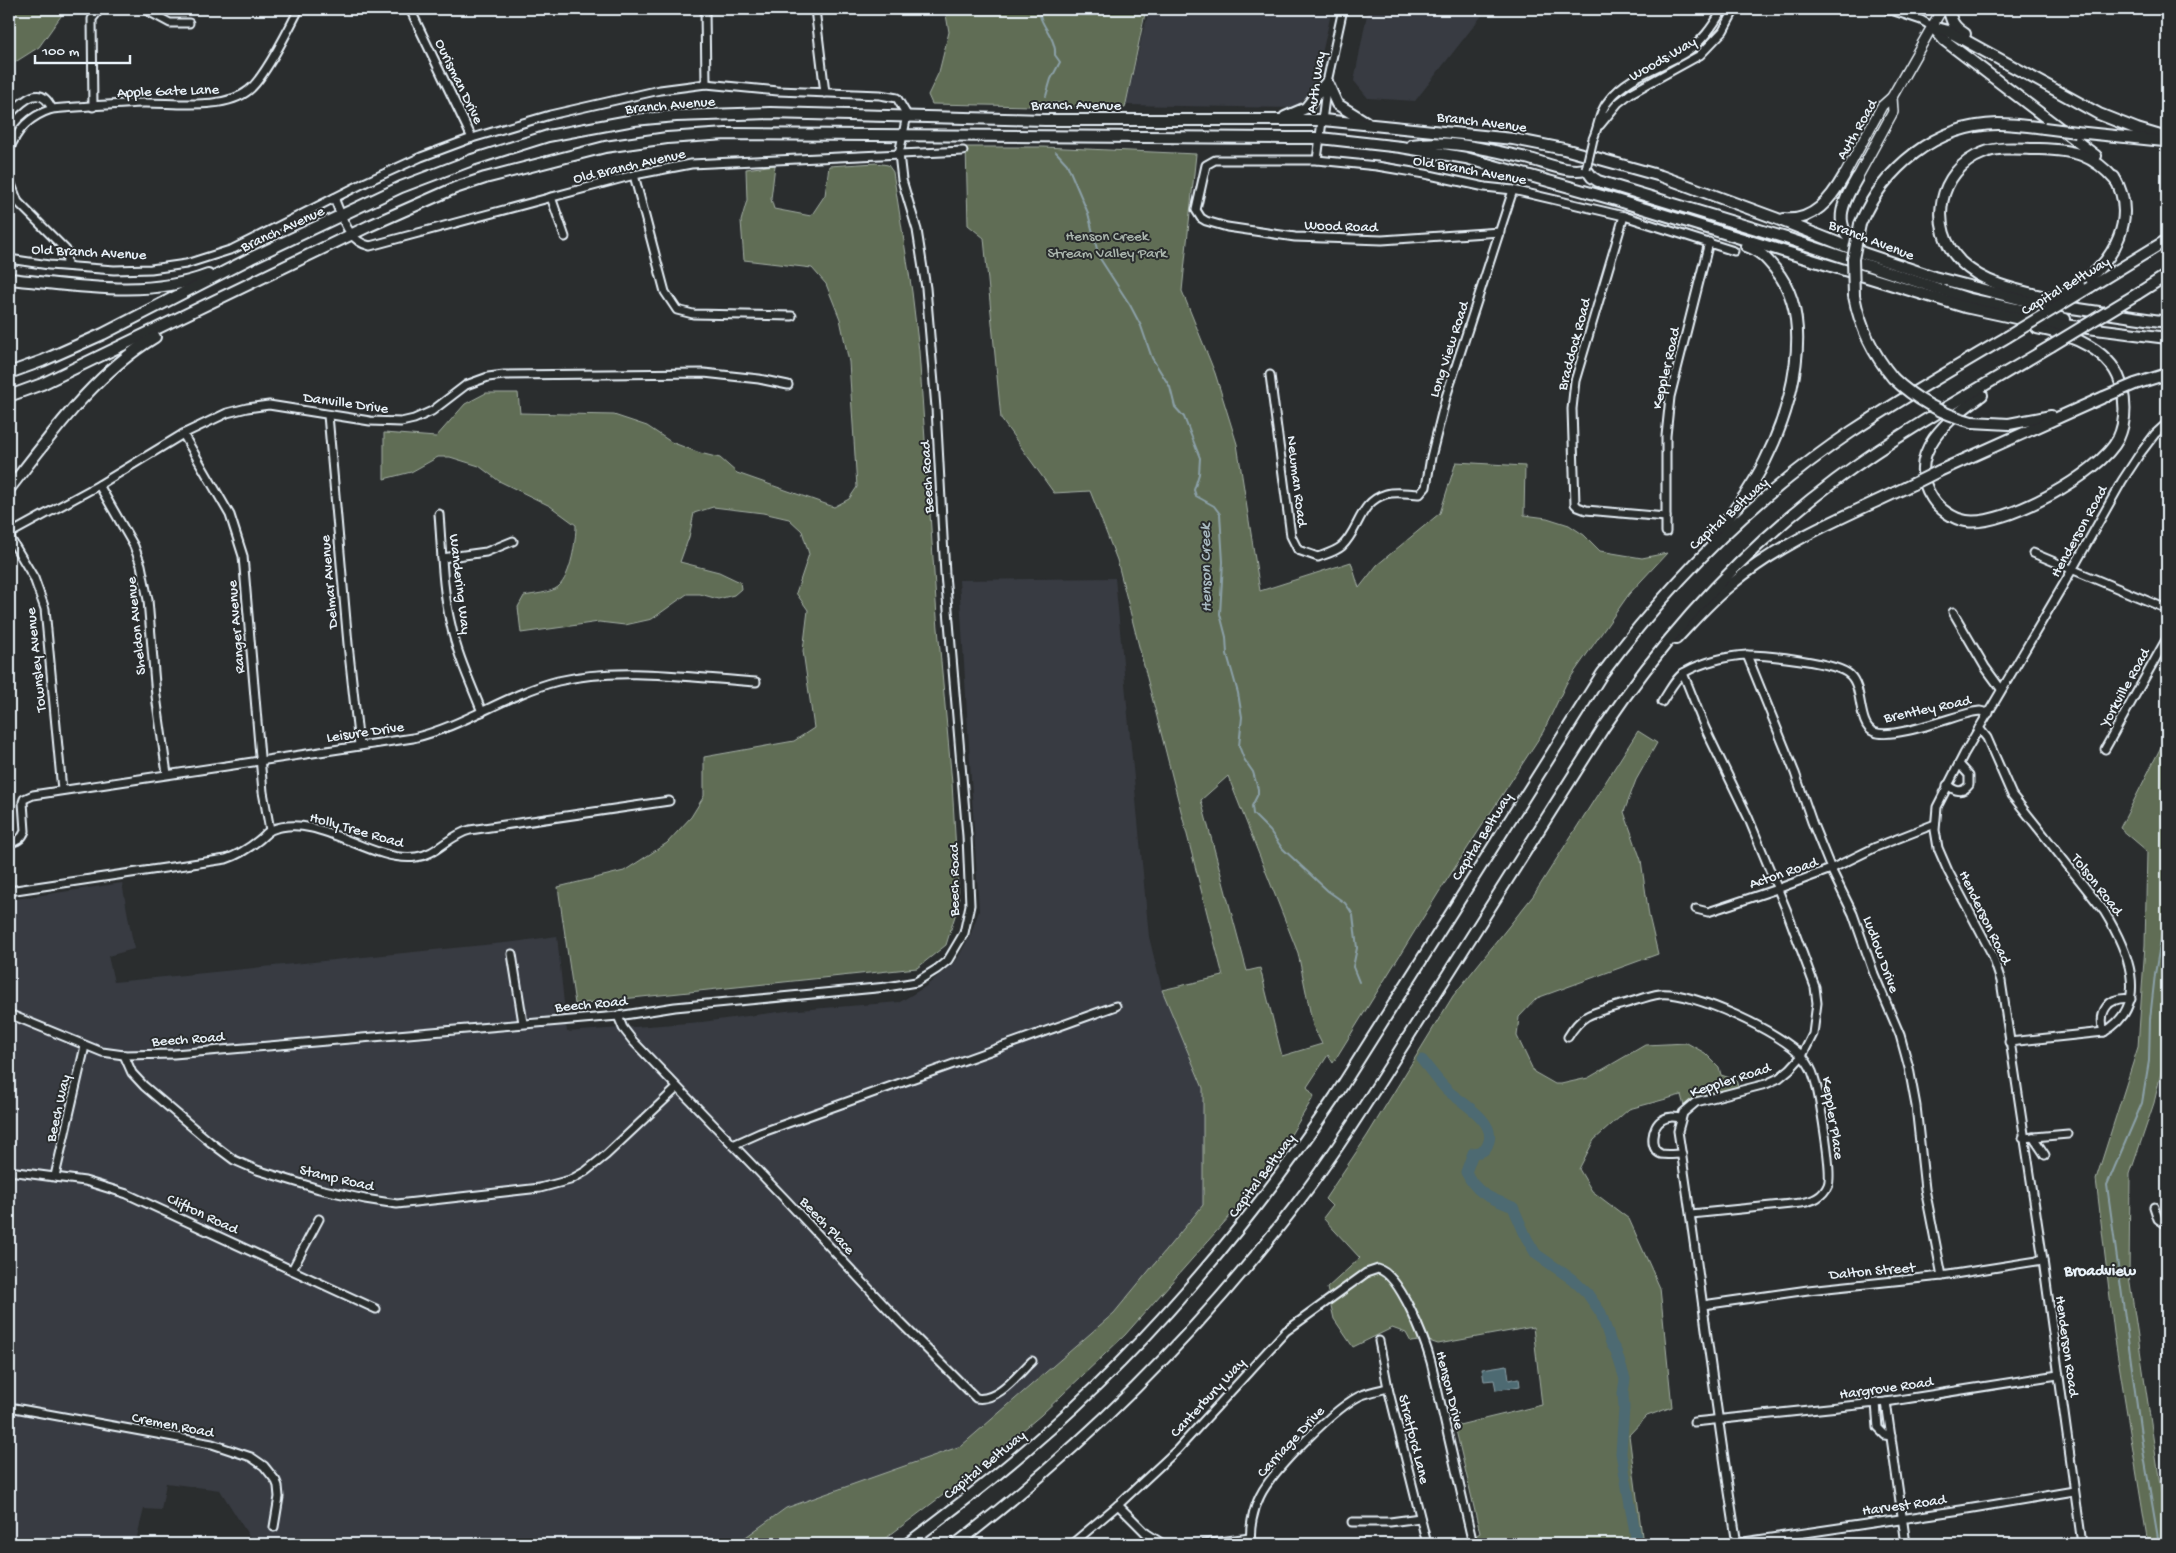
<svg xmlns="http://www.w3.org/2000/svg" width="2176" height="1553" viewBox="0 0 2176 1553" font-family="'Gochi Hand',sans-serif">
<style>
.built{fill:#383b42}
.green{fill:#606d54;stroke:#a4afa6;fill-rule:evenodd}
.water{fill:#4d6a72;stroke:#8ba0a8}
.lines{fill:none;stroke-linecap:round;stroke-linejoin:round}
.stream{stroke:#8ba0a8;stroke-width:2}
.river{stroke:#4d6a72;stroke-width:11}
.minor-casing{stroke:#e8f1f8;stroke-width:11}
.major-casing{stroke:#e8f1f8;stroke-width:12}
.highway-casing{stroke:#e8f1f8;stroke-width:14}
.minor{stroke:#2a2d2e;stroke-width:7}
.major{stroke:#2a2d2e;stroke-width:9}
.highway{stroke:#2a2d2e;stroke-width:10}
.minor-bridge-casing{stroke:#e8f1f8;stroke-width:11;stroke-linecap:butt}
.highway-bridge-casing{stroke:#e8f1f8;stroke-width:14;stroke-linecap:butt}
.minor-bridge{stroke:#2a2d2e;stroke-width:7}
.highway-bridge{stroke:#2a2d2e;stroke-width:10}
.labels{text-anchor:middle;stroke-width:4;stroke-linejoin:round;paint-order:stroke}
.street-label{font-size:15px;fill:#e8f1f8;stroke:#2a2d2e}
.park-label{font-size:15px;fill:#abb6ae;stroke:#2a2d2e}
.water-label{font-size:16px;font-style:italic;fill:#aabbc2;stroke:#2a2d2e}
.neighbourhood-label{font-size:16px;font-weight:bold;fill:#e8f1f8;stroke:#2a2d2e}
</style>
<rect width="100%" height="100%" fill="#2a2d2e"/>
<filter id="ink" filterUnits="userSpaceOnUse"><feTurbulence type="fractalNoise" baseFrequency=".02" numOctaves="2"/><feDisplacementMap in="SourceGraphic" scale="10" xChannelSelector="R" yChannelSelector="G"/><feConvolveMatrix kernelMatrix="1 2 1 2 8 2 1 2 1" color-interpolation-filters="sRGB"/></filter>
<g filter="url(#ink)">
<g class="built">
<path d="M1150,9H1332L1315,85L1296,108L1126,105L1143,31Z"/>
<path d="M1368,9H1487L1415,101L1368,98L1354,81Z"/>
<path d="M1115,578L1149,937L1162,990L1203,1088V1205L1114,1313L961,1446L786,1508L736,1544H254L220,1490L166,1483L161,1510L144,1509L135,1544H9V900L122,883L134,949L108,956L114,982L514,942L557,936L567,1032L702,1022L786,1011L900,1002L925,987L956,961L970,936L979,911L959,580Z"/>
</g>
<g class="green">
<path d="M13,9H66L39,47L9,66V15Z"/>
<path d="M945,9H1146L1125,108L1062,107L1061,103L1034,102L1033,106L932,104L928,95L939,72L949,32Z"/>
<path d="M966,147H1043L1196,154L1182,291L1215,373L1237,444L1260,591L1351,562L1359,588L1377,565L1440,513L1456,462L1525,466L1524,515L1547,518L1569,525L1584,535L1600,551L1642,558L1667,553L1629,594L1566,684L1543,732L1439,892L1333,1063L1328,1055L1307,1087L1314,1096L1280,1153L1230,1216L1125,1335L1041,1415L971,1474L878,1544H736L786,1508L961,1446L1114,1313L1203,1205V1088L1162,990L1223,976L1117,560L1090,491L1054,493L1001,419L984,238L968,225ZM1228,776L1298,953L1313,1026L1322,1044L1282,1056L1260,968L1247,971L1201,800Z"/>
<path d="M876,163L888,165L893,172L912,292L919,351L937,617L952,783L959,903L946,945L917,968L575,1004L558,887L624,871L667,843L691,817L704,796V757L794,741L814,728L803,651L808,610L796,593L809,554L802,531L789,519L763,513L713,507L694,513L689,537L680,562L719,572L740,582L741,589L734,595L718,599L700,594H687L652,619L625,625L599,622L521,633L518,607L524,596C533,594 551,593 558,587C571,576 576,541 576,525L550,506L499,481L479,466L450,457H438L411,472L384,479V433L436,437L465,404L486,393H518L520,413L614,415L647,426L671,442L700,453L720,458L737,473L834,507L849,499L857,487L849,362L840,319L826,284L812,268L744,260L741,221L747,200L746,169L775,165L771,199L774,209L811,216L825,195L829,166Z"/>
<path d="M1638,731L1657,743L1636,780L1624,812L1641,860L1649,916L1658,954L1537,998L1519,1017L1517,1036L1534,1072L1555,1084H1561L1588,1078L1645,1045L1687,1043L1705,1053L1719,1067L1721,1075L1736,1080L1739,1089L1693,1101L1684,1106L1681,1095L1629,1109L1594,1140L1579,1169L1592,1191L1629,1219L1660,1288L1672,1407L1647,1416L1629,1435L1643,1544H1464L1480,1533L1455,1426L1542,1405L1533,1327L1438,1344L1426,1340L1411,1342L1406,1333L1392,1328L1353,1347L1334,1319L1327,1288L1360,1258L1323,1218L1332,1206L1325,1199L1367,1136L1453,996L1533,896Z"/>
<path d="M2167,735V1047L2154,1103L2130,1174L2129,1276L2167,1531V1544H2148L2114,1333L2096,1179L2138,1047L2145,945L2147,851L2120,828Z"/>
</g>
<path class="water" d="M1507,1365L1509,1380L1519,1378L1520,1386L1496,1390L1494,1380L1484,1381L1482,1369Z"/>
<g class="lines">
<g class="stream">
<path d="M1040,9C1037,23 1057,37 1055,55L1060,62L1051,79L1046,96"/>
<path d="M1056,152L1067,164L1088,213L1099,257L1130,305L1141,326L1152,358L1170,387L1175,407L1184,417L1189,430L1200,458L1199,474L1194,490L1196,496L1214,506L1220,514L1223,562L1220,614L1226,637L1227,654L1238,693L1242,717L1239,746L1244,759L1253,772L1258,789V794L1252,806L1253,814L1270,831L1282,848L1328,891L1345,903L1350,910L1353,915L1357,948L1353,967L1359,982"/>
<path d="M2159,1544L2143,1450L2107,1185L2142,1103L2149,1061L2150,1019L2155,974L2167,905"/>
</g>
<path class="river" d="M1422,1060C1430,1070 1438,1081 1447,1090C1460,1102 1495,1120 1489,1141C1486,1151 1483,1152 1473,1153L1466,1172C1478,1196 1491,1198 1513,1207L1527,1239L1536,1254L1572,1279L1587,1293L1601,1313L1611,1343L1616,1351L1625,1379L1623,1393L1624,1408L1621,1453L1637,1544"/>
<defs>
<g id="minor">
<path d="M144,9L170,23H189"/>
<path d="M410,9L472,138"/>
<path d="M705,9L706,84"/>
<path d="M815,9L825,93"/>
<path d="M1894,11L1921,20L1933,27"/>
<path d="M93,107L92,19L100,9"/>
<path d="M9,115C22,102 40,82 52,109"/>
<path d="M1600,125L1618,103L1631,93L1700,55L1723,31L1735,9"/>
<path d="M1593,139C1599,126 1599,111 1609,100C1628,76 1657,69 1683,54C1701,44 1713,26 1723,9"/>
<path d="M9,151C17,129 30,116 52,109C81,106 111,105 141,103C172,102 224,111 249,90C265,77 289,29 299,9"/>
<path d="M1317,160L1327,82L1343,9"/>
<path d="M634,175L665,292L677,310L693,314L792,316"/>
<path d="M9,179L18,202L66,250L67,265"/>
<path d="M551,197L565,237"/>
<path d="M334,198C342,216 348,242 370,246L634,175L691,164L963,151"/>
<path d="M1624,216L1575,381L1572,409L1575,504L1578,507L1586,510L1666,517"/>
<path d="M1500,232L1382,240L1295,237L1227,227L1206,221L1201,218L1196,210L1206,165L1215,160H1317L1377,166L1425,174L1485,187L1513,190L1624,216L1734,251"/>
<path d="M9,259L49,265L114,270L151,269L186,264L233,249L366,182L421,157L472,138L550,115L660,90L706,84L778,91L880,95L897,98L907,115L899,154L902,180L917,230L926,288L936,408L945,574L967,836L970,905L964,933L948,960L937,969L916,982L887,987L675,1007L618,1016L174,1054L124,1055L102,1052L9,1014"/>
<path d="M1270,375L1291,536L1298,550L1318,557C1326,554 1335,552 1342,546C1360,529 1359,502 1386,494C1397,491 1409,494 1420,494L1426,487L1431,457L1446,397L1513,190"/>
<path d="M328,415L348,644L359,745"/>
<path d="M183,434L230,515L243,556L263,792L270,830"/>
<path d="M99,485L134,546L141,565L148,600L156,696L167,774"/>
<path d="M439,514C442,550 442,589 451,625C457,655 471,684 482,712"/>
<path d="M1666,532V436L1670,397L1709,242"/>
<path d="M9,534L99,485L183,434L227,413L247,408L269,405L370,421L401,422L414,419L432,411L466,385L488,377L504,375L704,373L759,379L788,385"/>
<path d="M9,536L34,578L45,609L62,790"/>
<path d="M2033,553L2167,609"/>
<path d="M442,558L486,552L513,541"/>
<path d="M1953,612L1985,667L2001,689"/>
<path d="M1747,655L1795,773L1812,822L1831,869L1853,914L1874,974L1900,1035L1909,1068L1916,1106L1925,1189L1942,1276"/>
<path d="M1683,673L1705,728L1748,817L1786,909L1815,987L1817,1003L1813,1034L1802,1056L1790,1069L1779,1078L1766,1084L1696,1102L1683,1113L1678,1131C1699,1268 1715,1407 1737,1544"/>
<path d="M1662,702C1668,693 1676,677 1685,672C1703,662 1727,656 1747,655C1767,655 1837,662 1850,675C1864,688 1857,725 1874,732C1893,740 1951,717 1973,712L1980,711L1989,713"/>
<path d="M1979,728L1987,738L2012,795L2104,911C2126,947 2153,1004 2104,1032L2009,1042"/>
<path d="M2105,749L2167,638"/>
<path d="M1947,785C1955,791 1962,794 1969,785V775L1959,764"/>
<path d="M9,843C17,842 22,839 25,831L23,802L24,799L33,795L413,738C464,726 507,694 558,681C618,666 694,678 756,682"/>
<path d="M9,891L226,859C238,855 249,848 259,840C263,837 267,832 271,830C319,811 369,863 416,857C437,855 449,835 470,830L669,801"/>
<path d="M1696,909L1708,912L1777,889L1831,869L1876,847L1935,824"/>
<path d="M512,954L523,1023"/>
<path d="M618,1016L623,1028L633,1041L785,1199L899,1321L976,1398C998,1402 1017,1375 1032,1361"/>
<path d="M2104,1032C2098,1011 2108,996 2131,999"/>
<path d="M1568,1037C1583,1012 1594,1013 1620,1005C1633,1002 1646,996 1660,994C1693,991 1781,1032 1803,1057C1808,1063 1812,1070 1814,1077C1819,1092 1833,1174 1828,1185C1823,1197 1813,1201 1801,1203L1691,1214"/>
<path d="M124,1055L132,1073L144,1086L210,1142L234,1160L257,1170L319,1189L365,1199L397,1204L540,1188L570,1180L586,1171L606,1155L677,1088"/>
<path d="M1681,1118C1674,1117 1668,1116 1662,1120C1652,1126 1648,1149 1661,1154C1667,1155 1676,1154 1682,1154"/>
<path d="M2033,1137L2045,1155"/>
<path d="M2023,1138L2068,1134"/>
<path d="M733,1145L760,1133L1116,1006"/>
<path d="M9,1171L85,1181L127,1194L376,1309"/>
<path d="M55,1176L85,1046"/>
<path d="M2154,1207L2158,1219L2167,1225"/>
<path d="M292,1270L319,1219"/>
<path d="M1703,1305L1808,1290L1942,1276L2043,1260"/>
<path d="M1379,1341L1388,1388L1427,1544"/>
<path d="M1886,1402L1906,1544"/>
<path d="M1876,1403L1878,1428L1885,1435L1891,1436"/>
<path d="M9,1407L212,1444L251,1457L264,1466L276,1481L278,1486L279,1497L274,1527"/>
<path d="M1694,1422L1886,1402L2058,1375"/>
<path d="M1118,1505L1146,1533L1163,1544"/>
<path d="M1352,1522H1390L1420,1518"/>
<path d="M1737,1543L1961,1510L2074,1491"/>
<path d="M1072,1544L1118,1505L1177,1450L1286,1331L1366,1273L1378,1269C1400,1274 1425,1341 1431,1362L1473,1544"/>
<path d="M1204,1544L1250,1538"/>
<path d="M1251,1544C1249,1529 1253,1510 1260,1496C1272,1471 1337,1405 1362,1395C1370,1392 1380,1390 1388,1388"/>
<path d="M2082,1544L2043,1260L2001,981L1992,954L1948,871L1938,848L1935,830L1937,807L1964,754L2072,570L2122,481L2139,455L2155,434L2167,423"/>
</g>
<g id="major">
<path d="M1889,10L1912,9"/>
<path d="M1844,176L1882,106L1892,97L1942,9"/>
<path d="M1857,178L1893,112L1892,97"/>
</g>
<g id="highway">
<path d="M1949,9C1951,22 1954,27 1965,34"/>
<path d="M1933,27L1944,40L2096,156"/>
<path d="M1933,27L1948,31L2099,114L2137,129L2167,138"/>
<path d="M1327,82L1337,104L1366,122"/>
<path d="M1285,117L1306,108L1327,82"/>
<path d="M2076,132L2164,141"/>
<path d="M1412,145C1449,139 1490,150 1526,158C1547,163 1565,173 1586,169L1592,177L1598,181L1786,238L1969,299L2065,319"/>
<path d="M1857,178C1841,206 1832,224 1858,249"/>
<path d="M1784,219C1813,222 1831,199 1844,176"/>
<path d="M1860,224C1884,168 1935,125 1998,124C2013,124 2029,126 2044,128"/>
<path d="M9,279C75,285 145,299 208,275"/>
<path d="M2079,285C2115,261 2138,217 2114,177"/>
<path d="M2090,287L2167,240"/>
<path d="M2137,294L2167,275"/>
<path d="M1854,296C1860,327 1872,353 1893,378"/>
<path d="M2059,300C2026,292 1987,287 1961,262C1927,228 1938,170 1983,153C2000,146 2021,149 2039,149C2074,150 2093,154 2116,181"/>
<path d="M9,373L42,361L103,334L251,258L401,187L472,160L548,136L634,120L676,116L770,113L1045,120H1323L1513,139L1564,149L1661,176L1775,218L1863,253L1934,277L2031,302L2167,322"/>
<path d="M2135,384L2167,374"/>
<path d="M1982,395C1950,418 1903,453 1932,498C1939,509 1953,519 1966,521C2004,527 2100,474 2118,439C2126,422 2126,406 2122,388C2114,350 2070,334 2037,328"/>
<path d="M9,396L42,384L369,226L455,188L485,178L605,147L667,138L726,134L1289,138H1320L1401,147L1466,158L1616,200L1965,307L2025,320L2167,338"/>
<path d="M1972,422L2009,424L2051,416"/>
<path d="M1939,471L2104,397"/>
<path d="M9,489C52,434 94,374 155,337"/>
<path d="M1711,540C1731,515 1751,490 1765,461C1791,409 1817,319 1775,269C1767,259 1759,250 1746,246"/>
<path d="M1676,639C1694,620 1712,599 1733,583C1785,539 1852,514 1913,484"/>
<path d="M907,1544C947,1514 988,1483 1026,1450C1146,1348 1247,1227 1335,1097L1602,674C1672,580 1754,497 1851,432C1902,398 1955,368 2007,337"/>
<path d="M956,1544C1082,1448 1195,1336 1292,1210C1342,1145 1385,1073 1429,1004C1487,911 1546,819 1604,727C1668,632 1744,549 1836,480C1903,430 1979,389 2051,346"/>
</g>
</defs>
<use href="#minor" class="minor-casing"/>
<use href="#major" class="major-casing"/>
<use href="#highway" class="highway-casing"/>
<use href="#minor" class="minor"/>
<use href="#major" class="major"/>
<use href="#highway" class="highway"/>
<defs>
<path id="minor-bridge" d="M1586,169L1593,139"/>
<g id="highway-bridge">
<path d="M2044,128L2076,132"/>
<path d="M1854,296L1853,259L1860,224"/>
<path d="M2048,305L2079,285"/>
<path d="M2007,337L2090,287"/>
<path d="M2051,346L2137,294"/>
<path d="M1893,378C1916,400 1941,414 1972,422"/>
<path d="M2104,397L2135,384"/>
<path d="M1913,484L1939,471"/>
</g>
</defs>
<use href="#minor-bridge" class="minor-bridge-casing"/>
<use href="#highway-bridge" class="highway-bridge-casing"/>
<use href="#minor-bridge" class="minor-bridge"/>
<use href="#highway-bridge" class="highway-bridge"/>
</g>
</g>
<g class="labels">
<g class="street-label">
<text transform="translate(1662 58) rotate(-30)" y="5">Woods Way</text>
<text transform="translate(460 81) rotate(64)" y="5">Ourisman Drive</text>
<text transform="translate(1315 82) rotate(-81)" y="5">Auth Way</text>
<text transform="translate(168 90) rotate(-2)" y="5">Apple Gate Lane</text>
<text transform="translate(670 104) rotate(-5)" y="5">Branch Avenue</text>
<text x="1076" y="109">Branch Avenue</text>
<text transform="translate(1482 121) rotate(7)" y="5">Branch Avenue</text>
<text transform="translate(1856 129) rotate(-60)" y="5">Auth Road</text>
<text transform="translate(629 165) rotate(-13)" y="5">Old Branch Avenue</text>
<text transform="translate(1470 169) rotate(10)" y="5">Old Branch Avenue</text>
<text transform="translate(1341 225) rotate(2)" y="5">Wood Road</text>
<text transform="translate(282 228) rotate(-25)" y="5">Branch Avenue</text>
<text transform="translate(1872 239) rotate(21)" y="5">Branch Avenue</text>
<text transform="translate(89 251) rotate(3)" y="5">Old Branch Avenue</text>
<text transform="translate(2065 285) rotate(-31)" y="5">Capital Beltway</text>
<text transform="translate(1573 344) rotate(-75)" y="5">Braddock Road</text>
<text transform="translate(1448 349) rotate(-72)" y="5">Long View Road</text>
<text transform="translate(1665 368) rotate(-77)" y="5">Keppler Road</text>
<text transform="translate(346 402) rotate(8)" y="5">Danville Drive</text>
<text transform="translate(926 477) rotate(-93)" y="5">Beech Road</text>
<text transform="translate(1298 481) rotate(83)" y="5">Newman Road</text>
<text transform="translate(1728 513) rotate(-42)" y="5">Capital Beltway</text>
<text transform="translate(2078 531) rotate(-61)" y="5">Henderson Road</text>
<text transform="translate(328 582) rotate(-95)" y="5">Delmar Avenue</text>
<text transform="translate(461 584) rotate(83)" y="5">Wandering Way</text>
<text transform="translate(135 626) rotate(-96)" y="5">Sheldon Avenue</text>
<text transform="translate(235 627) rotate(-95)" y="5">Ranger Avenue</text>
<text transform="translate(35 660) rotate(-96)" y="5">Townsley Avenue</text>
<text transform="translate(2124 687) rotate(-61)" y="5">Yorkville Road</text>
<text transform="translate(1927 708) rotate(-12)" y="5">Brentley Road</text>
<text transform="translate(365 731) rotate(-8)" y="5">Leisure Drive</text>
<text transform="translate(357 829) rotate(16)" y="5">Holly Tree Road</text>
<text transform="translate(1481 836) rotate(-58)" y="5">Capital Beltway</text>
<text transform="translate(1783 872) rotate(-19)" y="5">Acton Road</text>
<text transform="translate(953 880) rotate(-90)" y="5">Beech Road</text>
<text transform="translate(2098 884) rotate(52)" y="5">Tolson Road</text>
<text transform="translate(1986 917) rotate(64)" y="5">Henderson Road</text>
<text transform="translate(1882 954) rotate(70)" y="5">Ludlow Drive</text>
<text transform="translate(591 1003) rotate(-5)" y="5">Beech Road</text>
<text transform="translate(188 1038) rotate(-4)" y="5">Beech Road</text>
<text transform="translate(1730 1079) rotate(-18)" y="5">Keppler Road</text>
<text transform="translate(57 1108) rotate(-77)" y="5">Beech Way</text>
<text transform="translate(1834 1118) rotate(81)" y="5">Keppler Place</text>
<text transform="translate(1261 1175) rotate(-53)" y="5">Capital Beltway</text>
<text transform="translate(337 1177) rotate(13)" y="5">Stamp Road</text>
<text transform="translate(203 1213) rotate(25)" y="5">Clifton Road</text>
<text transform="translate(828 1225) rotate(47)" y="5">Beech Place</text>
<text transform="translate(1872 1270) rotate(-5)" y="5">Dalton Street</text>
<text transform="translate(2068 1346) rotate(82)" y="5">Henderson Road</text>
<text transform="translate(1886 1387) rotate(-8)" y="5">Hargrove Road</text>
<text transform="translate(1451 1390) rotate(76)" y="5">Henson Drive</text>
<text transform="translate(1207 1397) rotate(-47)" y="5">Canterbury Way</text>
<text transform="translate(173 1424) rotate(11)" y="5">Cremen Road</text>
<text transform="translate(1415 1439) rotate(76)" y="5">Stratford Lane</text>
<text transform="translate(1290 1441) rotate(-47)" y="5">Carriage Drive</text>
<text transform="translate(984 1464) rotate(-39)" y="5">Capital Beltway</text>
<text transform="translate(1904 1504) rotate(-8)" y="5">Harvest Road</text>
</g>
<g class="park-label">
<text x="1107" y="240">Henson Creek<tspan x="1107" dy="17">Stream Valley Park</tspan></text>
</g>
<g class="water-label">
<text transform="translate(1204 568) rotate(-91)" y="6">Henson Creek</text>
</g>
<g class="neighbourhood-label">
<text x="2100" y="1275">Broadview</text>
</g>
</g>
<rect width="2176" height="1553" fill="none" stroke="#2a2d2e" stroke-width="30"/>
<rect x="15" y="15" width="2146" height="1523" fill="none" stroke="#e8f1f8" stroke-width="2" filter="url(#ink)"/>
<path d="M35 55v8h95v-8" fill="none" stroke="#e8f1f8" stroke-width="2.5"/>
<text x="42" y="55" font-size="15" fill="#e8f1f8" stroke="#2a2d2e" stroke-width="4" paint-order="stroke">100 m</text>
</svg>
